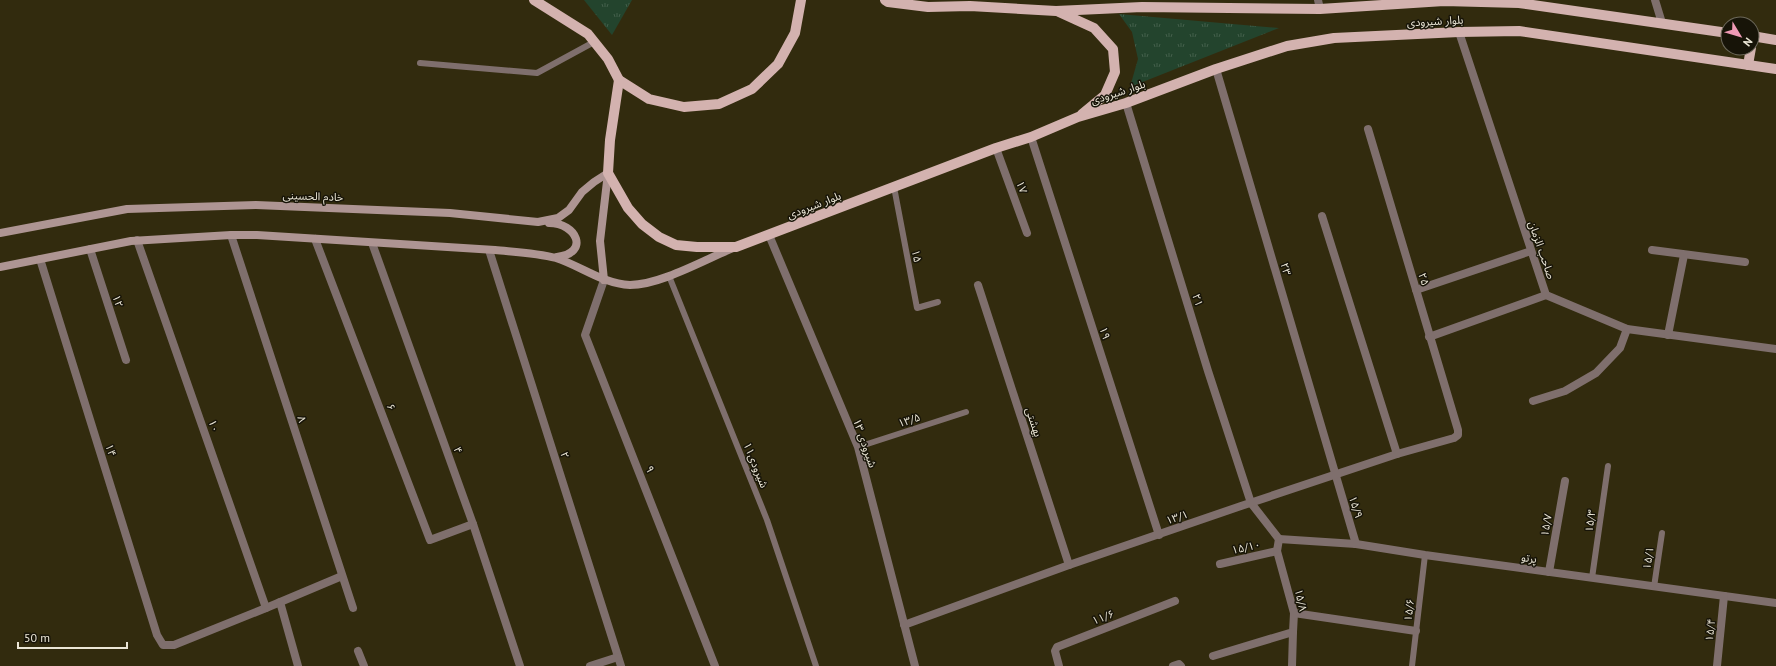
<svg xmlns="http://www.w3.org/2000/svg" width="1776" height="666" viewBox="0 0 1776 666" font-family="'PT Sans','Noto Sans Arabic',sans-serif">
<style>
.grass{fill:url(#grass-tufts)}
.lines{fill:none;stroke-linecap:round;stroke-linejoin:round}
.service{stroke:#7f6f6d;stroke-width:6}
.minor{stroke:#7f6f6d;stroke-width:8}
.secondary{stroke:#ae9593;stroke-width:8}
.primary{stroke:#d3b2af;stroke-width:10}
.labels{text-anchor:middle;stroke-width:3;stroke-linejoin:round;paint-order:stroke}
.street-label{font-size:11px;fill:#ebe6d6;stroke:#171408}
</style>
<defs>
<pattern id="grass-tufts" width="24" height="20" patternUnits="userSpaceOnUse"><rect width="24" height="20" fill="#23442d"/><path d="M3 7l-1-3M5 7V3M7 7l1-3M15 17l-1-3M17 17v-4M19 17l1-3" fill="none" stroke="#435f4b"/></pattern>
</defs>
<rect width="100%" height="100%" fill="#322b0e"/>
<g class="grass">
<path d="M584,0H632L612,35Z"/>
<path d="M1119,14L1279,28L1130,87L1138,59L1132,32Z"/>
</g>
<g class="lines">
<g class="service">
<path d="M420,63L537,73L594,42"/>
<path d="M894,187L917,308L938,302"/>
<path d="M669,276L767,520L816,666"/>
<path d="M858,447L966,412"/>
<path d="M1592,578L1608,466"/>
<path d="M1654,587L1662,533"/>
<path d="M1412,666L1425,555"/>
</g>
<g class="minor">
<path d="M1318,0L1320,9"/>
<path d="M1655,0L1662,23"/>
<path d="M1459,32L1546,295L1627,329L1776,349"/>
<path d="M1216,69L1356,544"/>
<path d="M1126,103L1208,371L1251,503L1279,539"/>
<path d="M1031,137L1159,535"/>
<path d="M996,148L1027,233"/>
<path d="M1322,216L1397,454"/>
<path d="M231,235L353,608"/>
<path d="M769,235L858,447L915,666"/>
<path d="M315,239L430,540L473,524"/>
<path d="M372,243L473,524L520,666"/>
<path d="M90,249L126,360"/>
<path d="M489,250L621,666"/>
<path d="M1652,250L1745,262"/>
<path d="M40,259L157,635L163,645H174L266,608L137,240"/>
<path d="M604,280L585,335L715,666"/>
<path d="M978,285L1069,565"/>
<path d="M1416,290L1531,251"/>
<path d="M1668,335L1684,255"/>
<path d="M1429,337L1546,295"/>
<path d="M1533,401L1565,391L1596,373L1620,348L1627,329"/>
<path d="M1279,539L1356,544L1425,555L1776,603"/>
<path d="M1220,564L1277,551"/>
<path d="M1549,572L1565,481"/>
<path d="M280,602L298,666"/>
<path d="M266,608L342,576"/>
<path d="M1294,613L1416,631"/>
<path d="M904,625L1069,565L1241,506L1397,454L1454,438L1458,435V430L1368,129"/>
<path d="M358,651L364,666"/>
<path d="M1213,656L1293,632L1294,613L1277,551L1279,539"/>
<path d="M590,666L618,657"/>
<path d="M1059,666L1055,651L1057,647L1175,601"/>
<path d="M1173,666L1179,664L1181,666"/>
<path d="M1292,666L1293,632"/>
<path d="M1717,666L1724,596"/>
</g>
<g class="secondary">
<path d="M549,223C577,223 590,253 557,257"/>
<path d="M0,233L127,209L256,205L450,213L538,222L558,218L569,210L582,192L594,182L608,173"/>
<path d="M0,267L131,241L231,235H257L495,250C515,252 537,253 556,258C581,266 603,284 630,285C660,285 704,260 733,248"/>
<path d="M604,280L600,241L608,173"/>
</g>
<g class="primary">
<path d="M534,0L588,34L608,59L619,80L649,99L684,107L719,104L752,89L778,64L795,33L801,0"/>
<path d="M885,0L888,2L928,7L970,6L1056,11L1142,7L1320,9L1444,1L1519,3L1728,33"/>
<path d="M1059,12L1094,28L1113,49L1115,72L1105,95L1082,114"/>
<path d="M1752,36L1776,40"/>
<path d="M1748,65L1751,48"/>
<path d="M619,80L610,140L608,173L628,208L642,224L659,237L676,245L697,247H736L996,148L1031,137L1078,117L1126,103L1216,69L1287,46L1334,38L1459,32L1519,31L1776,69"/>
</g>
</g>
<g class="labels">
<g class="street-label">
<text transform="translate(1435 21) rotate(-3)" y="4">بلوار شیرودی</text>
<text transform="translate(1118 92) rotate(-18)" y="4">بلوار شیرودی</text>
<text transform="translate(1022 187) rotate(70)" y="4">۱۷</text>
<text transform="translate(313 196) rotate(2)" y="4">خادم الحسینی</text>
<text transform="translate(814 205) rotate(-21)" y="4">بلوار شیرودی</text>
<text transform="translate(1542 250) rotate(71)" y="4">صاحب الزمان</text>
<text transform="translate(917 256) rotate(79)" y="4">۱۵</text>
<text transform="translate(1286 269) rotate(74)" y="4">۲۳</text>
<text transform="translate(1424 279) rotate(73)" y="4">۲۵</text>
<text transform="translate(1198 300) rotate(73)" y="4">۲۱</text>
<text transform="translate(118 301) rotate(72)" y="4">۱۲</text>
<text transform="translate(1105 333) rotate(72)" y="4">۱۹</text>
<text transform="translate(391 407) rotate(69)" y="4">۶</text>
<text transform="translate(302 419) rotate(72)" y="4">۸</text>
<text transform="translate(909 420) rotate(-18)" y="4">۱۳/۵</text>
<text transform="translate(1034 422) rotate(72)" y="4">بهشتی</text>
<text transform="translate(214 426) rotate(71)" y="4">۱۰</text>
<text transform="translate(865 443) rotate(71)" y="4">شیرودی ۱۳</text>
<text transform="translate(111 450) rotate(73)" y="4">۱۴</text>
<text transform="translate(458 450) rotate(70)" y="4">۴</text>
<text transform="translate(565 455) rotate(72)" y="4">۲</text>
<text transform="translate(756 465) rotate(68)" y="4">۱۱شیرودی</text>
<text transform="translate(650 469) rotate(69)" y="4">۹</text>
<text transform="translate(1356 507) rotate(73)" y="4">۱۵/۹</text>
<text transform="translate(1177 517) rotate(-19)" y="4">۱۳/۱</text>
<text transform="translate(1590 521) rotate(-82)" y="4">۱۵/۳</text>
<text transform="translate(1546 525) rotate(-80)" y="4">۱۵/۷</text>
<text transform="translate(1246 547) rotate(-12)" y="4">۱۵/۱۰</text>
<text transform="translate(1529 558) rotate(8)" y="4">پرتو</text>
<text transform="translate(1648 558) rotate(-81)" y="4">۱۵/۱</text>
<text transform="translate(1301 600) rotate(78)" y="4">۱۵/۸</text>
<text transform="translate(1409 610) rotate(-83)" y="4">۱۵/۶</text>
<text transform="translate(1103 617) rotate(-21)" y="4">۱۱/۶</text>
<text transform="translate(1710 630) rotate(-84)" y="4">۱۵/۴</text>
</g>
</g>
<g transform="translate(1740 36) rotate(128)"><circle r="19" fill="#171408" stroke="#6c685a"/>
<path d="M0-3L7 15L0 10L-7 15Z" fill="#f09ab6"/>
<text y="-6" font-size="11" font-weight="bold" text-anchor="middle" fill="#ebe6d6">N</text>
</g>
<path d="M18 642v6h109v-6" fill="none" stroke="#ebe6d6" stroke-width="2"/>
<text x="24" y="642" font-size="12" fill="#ebe6d6" stroke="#171408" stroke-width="3" paint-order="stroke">50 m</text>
</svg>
